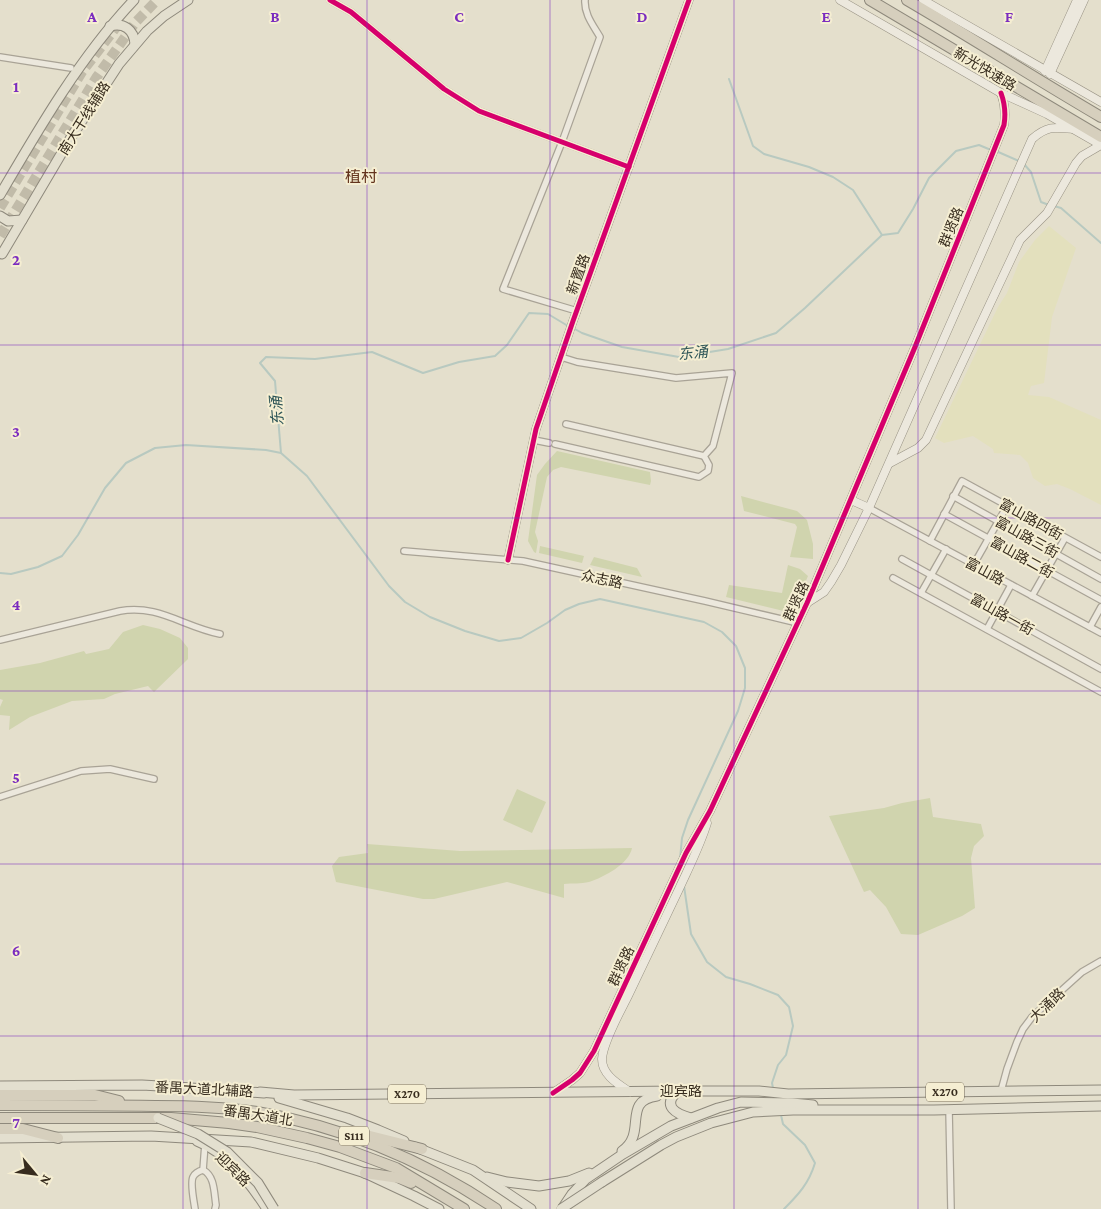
<svg xmlns="http://www.w3.org/2000/svg" width="1101" height="1209" viewBox="0 0 1101 1209" font-family="'Crimson Pro','Noto Sans SC',serif">
<style>
.farmland{fill:#e3e0bd}
.green{fill:#d0d4ae}
.lines{fill:none;stroke-linecap:round;stroke-linejoin:round}
.stream{stroke:#b8c9c0;stroke-width:2}
.highway-tunnel{stroke:#c1bba9;stroke-width:10;stroke-dasharray:10 5;stroke-linecap:butt}
.street-casing{stroke:#a9a396;stroke-width:8}
.secondary-casing{stroke:#999385;stroke-width:9}
.primary-casing{stroke:#8e897c;stroke-width:11}
.highway-casing{stroke:#8e897c;stroke-width:12}
.street{stroke:#ece8dd;stroke-width:5.5}
.secondary{stroke:#ece8dd;stroke-width:8}
.primary{stroke:#e3dfcf;stroke-width:9}
.highway{stroke:#d6cfbd;stroke-width:10}
.primary-bridge-casing{stroke:#8e897c;stroke-width:11;stroke-linecap:butt}
.primary-bridge{stroke:#e3dfcf;stroke-width:9}
.cycleway-casing{stroke:#f5eed2;stroke-width:8}
.cycleway{stroke:#d6006c;stroke-width:5}
.grid{fill:none;stroke:#7b2cbf;stroke-width:1;stroke-opacity:0.55}
.labels{text-anchor:middle;stroke-width:4;stroke-linejoin:round;paint-order:stroke}
.shield{fill:#f5eed2;stroke:#706654;stroke-width:1}
.shield-label{font-size:12px;font-weight:bold;fill:#372c1e}
.street-label{font-size:14px;fill:#372c1e;stroke:#f5eed2}
.water-label{font-size:15px;font-style:italic;fill:#2d5557;stroke:#f5eed2}
.quarter-label{font-size:16px;fill:#63331d;stroke:#f5eed2}
.grid-label{font-size:16px;text-anchor:middle;font-weight:bold;fill:#7b2cbf;stroke:#f5eed2;stroke-width:4;stroke-linejoin:round;paint-order:stroke}
</style>
<rect width="100%" height="100%" fill="#e4dfcc"/>
<path class="farmland" d="M1049,226L1076,248L1052,317L1044,383L1031,386L1028,395L1049,397L1101,420V505L1070,489L1057,484L1045,486L1033,478L1028,463L1020,455L994,453L993,449L973,436L944,443L935,438L998,307L1007,293L1019,262L1035,240Z"/>
<g class="green">
<path d="M557,451L650,472L651,481L650,485L561,467L553,470L547,477L535,532L538,541L536,553L534,552L528,541L537,475L545,464Z"/>
<path d="M741,496L797,511L807,520L813,544V559L790,557L797,527L795,524L744,511Z"/>
<path d="M540,546L584,556L582,563L539,553Z"/>
<path d="M594,557L637,568L642,577L590,565Z"/>
<path d="M788,565L800,569L808,576L792,613L726,597L729,585L782,593Z"/>
<path d="M143,625L160,629L180,638L188,648V659L154,692L148,686L115,694L104,699L72,701L30,717L9,730L10,716L0,715V707L3,700L0,699V670L40,663L84,651L86,654L109,649L123,632Z"/>
<path d="M517,789L546,802L532,833L503,820Z"/>
<path d="M930,798L933,817L981,824L984,836L974,846L971,858L975,908L962,916L918,935L901,934L886,907L870,890L864,892L829,816L884,808L902,803Z"/>
<path d="M367,844L460,851L632,848C629,864 604,877 589,882C581,884 572,883 564,884V898L507,882L434,899H423L336,882L332,866L339,857L368,853Z"/>
</g>
<g class="lines">
<g class="stream">
<path d="M729,79L753,146L764,154L809,167L833,177L853,190L882,235"/>
<path d="M996,151L1019,161"/>
<path d="M1023,163L1031,172L1041,202L1049,205"/>
<path d="M1054,206L1061,208L1101,243"/>
<path d="M573,328L582,333L622,347L679,357L728,349L776,333L805,308L882,235L898,233L913,209L929,178L956,151L979,145L991,150"/>
<path d="M281,453L275,381L260,363L266,357L315,359L372,352L423,373L459,362L495,356L507,345L529,313L548,314L568,326"/>
<path d="M0,573L11,574L38,567L62,556L78,535L105,488L126,463L155,448L186,445L266,450L281,453L307,476L389,586L405,602L430,617L465,631L499,641L521,638L547,623L565,610L579,604L600,599L704,622L722,632L736,646L745,668V688L738,711L688,820L682,838L680,859"/>
<path d="M684,886L691,934L707,962L726,977L750,984L778,995L789,1007L793,1026L786,1055L778,1065L772,1083L773,1088"/>
<path d="M781,1115L783,1124L805,1145L815,1163C809,1183 799,1194 784,1209"/>
</g>
<g class="highway-tunnel">
<path d="M0,208L82,72L121,21"/>
<path d="M0,236L96,78L135,23L157,0"/>
</g>
<defs>
<g id="street">
<path d="M330,0L351,12L444,89L479,111L629,167"/>
<path d="M0,57L71,68"/>
<path d="M577,311L503,289L562,142L600,37C593,25 584,14 585,0"/>
<path d="M561,357L577,362L676,378L732,373L713,446L704,456L566,424"/>
<path d="M534,440L549,443"/>
<path d="M555,444L699,477L708,471L709,465L704,456"/>
<path d="M953,496L1101,579"/>
<path d="M869,508L1101,633"/>
<path d="M944,514L1101,600"/>
<path d="M930,541L962,481L1101,557"/>
<path d="M404,551L523,561L705,601L798,623"/>
<path d="M902,559L1101,669"/>
<path d="M974,564L1007,506"/>
<path d="M893,578L1101,692"/>
<path d="M921,593L946,549"/>
<path d="M1032,596L1065,538"/>
<path d="M1090,627L1101,607"/>
<path d="M987,629L1011,585"/>
<path d="M0,640L120,611C158,604 184,627 220,634"/>
<path d="M0,797L81,771L110,769L154,779"/>
<path d="M1001,1091L1007,1069L1017,1042L1023,1029L1032,1017L1082,972L1101,961"/>
<path d="M949,1110L951,1209"/>
<path d="M203,1170C215,1176 214,1193 216,1205L215,1209"/>
<path d="M203,1170L205,1144"/>
<path d="M195,1209C194,1202 190,1183 193,1177C195,1173 199,1171 203,1170"/>
</g>
<g id="secondary">
<path d="M840,0L1001,93L1047,114L1101,145"/>
<path d="M923,0L1101,102"/>
<path d="M1045,71L1077,0"/>
<path d="M1050,74L1084,0"/>
<path d="M890,463L918,448L926,440L1020,240L1047,213L1076,163L1082,156L1101,145"/>
<path d="M851,500L869,508"/>
<path d="M508,560L536,429L573,321L689,0"/>
<path d="M807,603L824,592L831,582L841,565L869,508L1032,139C1047,126 1054,127 1073,129"/>
<path d="M630,1092C618,1084 602,1075 602,1059C603,1042 620,1012 628,996C645,960 662,925 679,889C689,867 700,846 707,823"/>
<path d="M553,1093L572,1080L580,1073L594,1051L686,853L710,811L807,603L915,347L1004,125C1006,113 1005,104 1001,93"/>
</g>
<g id="primary">
<path d="M110,26C124,22 134,30 135,44"/>
<path d="M0,195C39,128 81,56 134,0"/>
<path d="M0,216L8,221L22,220"/>
<path d="M2,254L70,139L119,64L147,31L164,16L188,0"/>
<path d="M0,1086L142,1085L177,1087L264,1093"/>
<path d="M678,1091C661,1106 676,1114 691,1118"/>
<path d="M260,1092L294,1095L678,1091H759L788,1094L1101,1090"/>
<path d="M279,1098L347,1118L378,1130L404,1141"/>
<path d="M0,1138L151,1136L251,1142L318,1158L365,1173L414,1196L439,1209"/>
<path d="M197,1141C228,1153 250,1183 267,1209"/>
<path d="M415,1147L473,1170L531,1209"/>
<path d="M622,1151C648,1133 621,1101 657,1096"/>
<path d="M487,1177L507,1182L539,1186L569,1181L589,1173"/>
<path d="M602,1182L661,1145L676,1137L711,1123L753,1112L793,1110H934L1101,1106"/>
<path d="M562,1209L572,1194L586,1179L623,1154L671,1126L718,1108L741,1102L792,1103L813,1105"/>
</g>
<g id="highway">
<path d="M870,0L1101,137"/>
<path d="M907,0C972,38 1036,79 1101,117"/>
<path d="M0,1095H95L119,1101"/>
<path d="M0,1105C52,1105 103,1105 155,1106C189,1106 223,1107 257,1112C345,1127 422,1159 496,1209"/>
<path d="M0,1118H171L229,1123L257,1127L307,1138L340,1147L396,1168L464,1209"/>
<path d="M0,1129H23L58,1138"/>
<path d="M362,1134L422,1149"/>
<path d="M365,1173L399,1178L411,1183"/>
</g>
</defs>
<use href="#street" class="street-casing"/>
<use href="#secondary" class="secondary-casing"/>
<use href="#primary" class="primary-casing"/>
<use href="#highway" class="highway-casing"/>
<use href="#street" class="street"/>
<use href="#secondary" class="secondary"/>
<use href="#primary" class="primary"/>
<use href="#highway" class="highway"/>
<defs>
<g id="primary-bridge">
<path d="M158,1118L198,1134L227,1152L258,1183L274,1209"/>
<path d="M561,1209L602,1182"/>
</g>
</defs>
<use href="#primary-bridge" class="primary-bridge-casing"/>
<use href="#primary-bridge" class="primary-bridge"/>
<defs>
<g id="cycleway">
<path d="M330,0L351,12L444,89L479,111L629,167"/>
<path d="M508,560L536,429L573,321L689,0"/>
<path d="M553,1093L572,1080L580,1073L594,1051L686,853L710,811L807,603L915,347L1004,125C1006,113 1005,104 1001,93"/>
</g>
</defs>
<use href="#cycleway" class="cycleway-casing"/>
<use href="#cycleway" class="cycleway"/>
</g>
<path class="grid" d="M183,0V1209M367,0V1209M550,0V1209M734,0V1209M918,0V1209M0,173H1101M0,345H1101M0,518H1101M0,691H1101M0,864H1101M0,1036H1101"/>
<g class="labels">
<g class="shield">
<rect x="926" y="1082.5" width="38" height="19" rx="4"/>
<rect x="388" y="1084.5" width="38" height="19" rx="4"/>
<rect x="339" y="1126.5" width="30" height="19" rx="4"/>
</g>
<g class="shield-label">
<text x="945" y="1096">X270</text>
<text x="407" y="1098">X270</text>
<text x="354" y="1140">S111</text>
</g>
<g class="street-label">
<text transform="translate(985 69) rotate(31)" y="5">新光快速路</text>
<text transform="translate(84 118) rotate(-58)" y="5">南大干线辅路</text>
<text transform="translate(951 227) rotate(-68)" y="5">群贤路</text>
<text transform="translate(578 274) rotate(-70)" y="5">新置路</text>
<text transform="translate(1031 519) rotate(29)" y="5">富山路四街</text>
<text transform="translate(1027 537) rotate(29)" y="5">富山路三街</text>
<text transform="translate(1022 557) rotate(29)" y="5">富山路二街</text>
<text transform="translate(985 571) rotate(28)" y="5">富山路</text>
<text transform="translate(602 579) rotate(12)" y="5">众志路</text>
<text transform="translate(796 601) rotate(-66)" y="5">群贤路</text>
<text transform="translate(1002 614) rotate(29)" y="5">富山路一街</text>
<text transform="translate(621 966) rotate(-65)" y="5">群贤路</text>
<text transform="translate(1047 1005) rotate(-44)" y="5">大涌路</text>
<text transform="translate(204 1089) rotate(3)" y="5">番禺大道北辅路</text>
<text x="681" y="1096">迎宾路</text>
<text transform="translate(258 1115) rotate(9)" y="5">番禺大道北</text>
<text transform="translate(233 1169) rotate(44)" y="5">迎宾路</text>
</g>
<g class="water-label">
<text transform="translate(693 353) rotate(-6)" y="5">东涌</text>
<text transform="translate(277 411) rotate(-95)" y="5">东涌</text>
</g>
<g class="quarter-label">
<text x="361" y="182">植村</text>
</g>
</g>
<g class="grid-label">
<text x="92" y="22">A</text>
<text x="275" y="22">B</text>
<text x="459" y="22">C</text>
<text x="642" y="22">D</text>
<text x="826" y="22">E</text>
<text x="1009" y="22">F</text>
<text x="16" y="92">1</text>
<text x="16" y="265">2</text>
<text x="16" y="437">3</text>
<text x="16" y="610">4</text>
<text x="16" y="783">5</text>
<text x="16" y="956">6</text>
<text x="16" y="1128">7</text>
</g>
<g transform="translate(35 1174) rotate(119)" stroke="#f5eed2" stroke-width="4" paint-order="stroke">
<path d="M0-4L9 19L0 12L-9 19Z" fill="#372c1e"/>
<text y="-8" font-size="14" font-weight="bold" text-anchor="middle" fill="#372c1e">N</text>
</g>
</svg>
